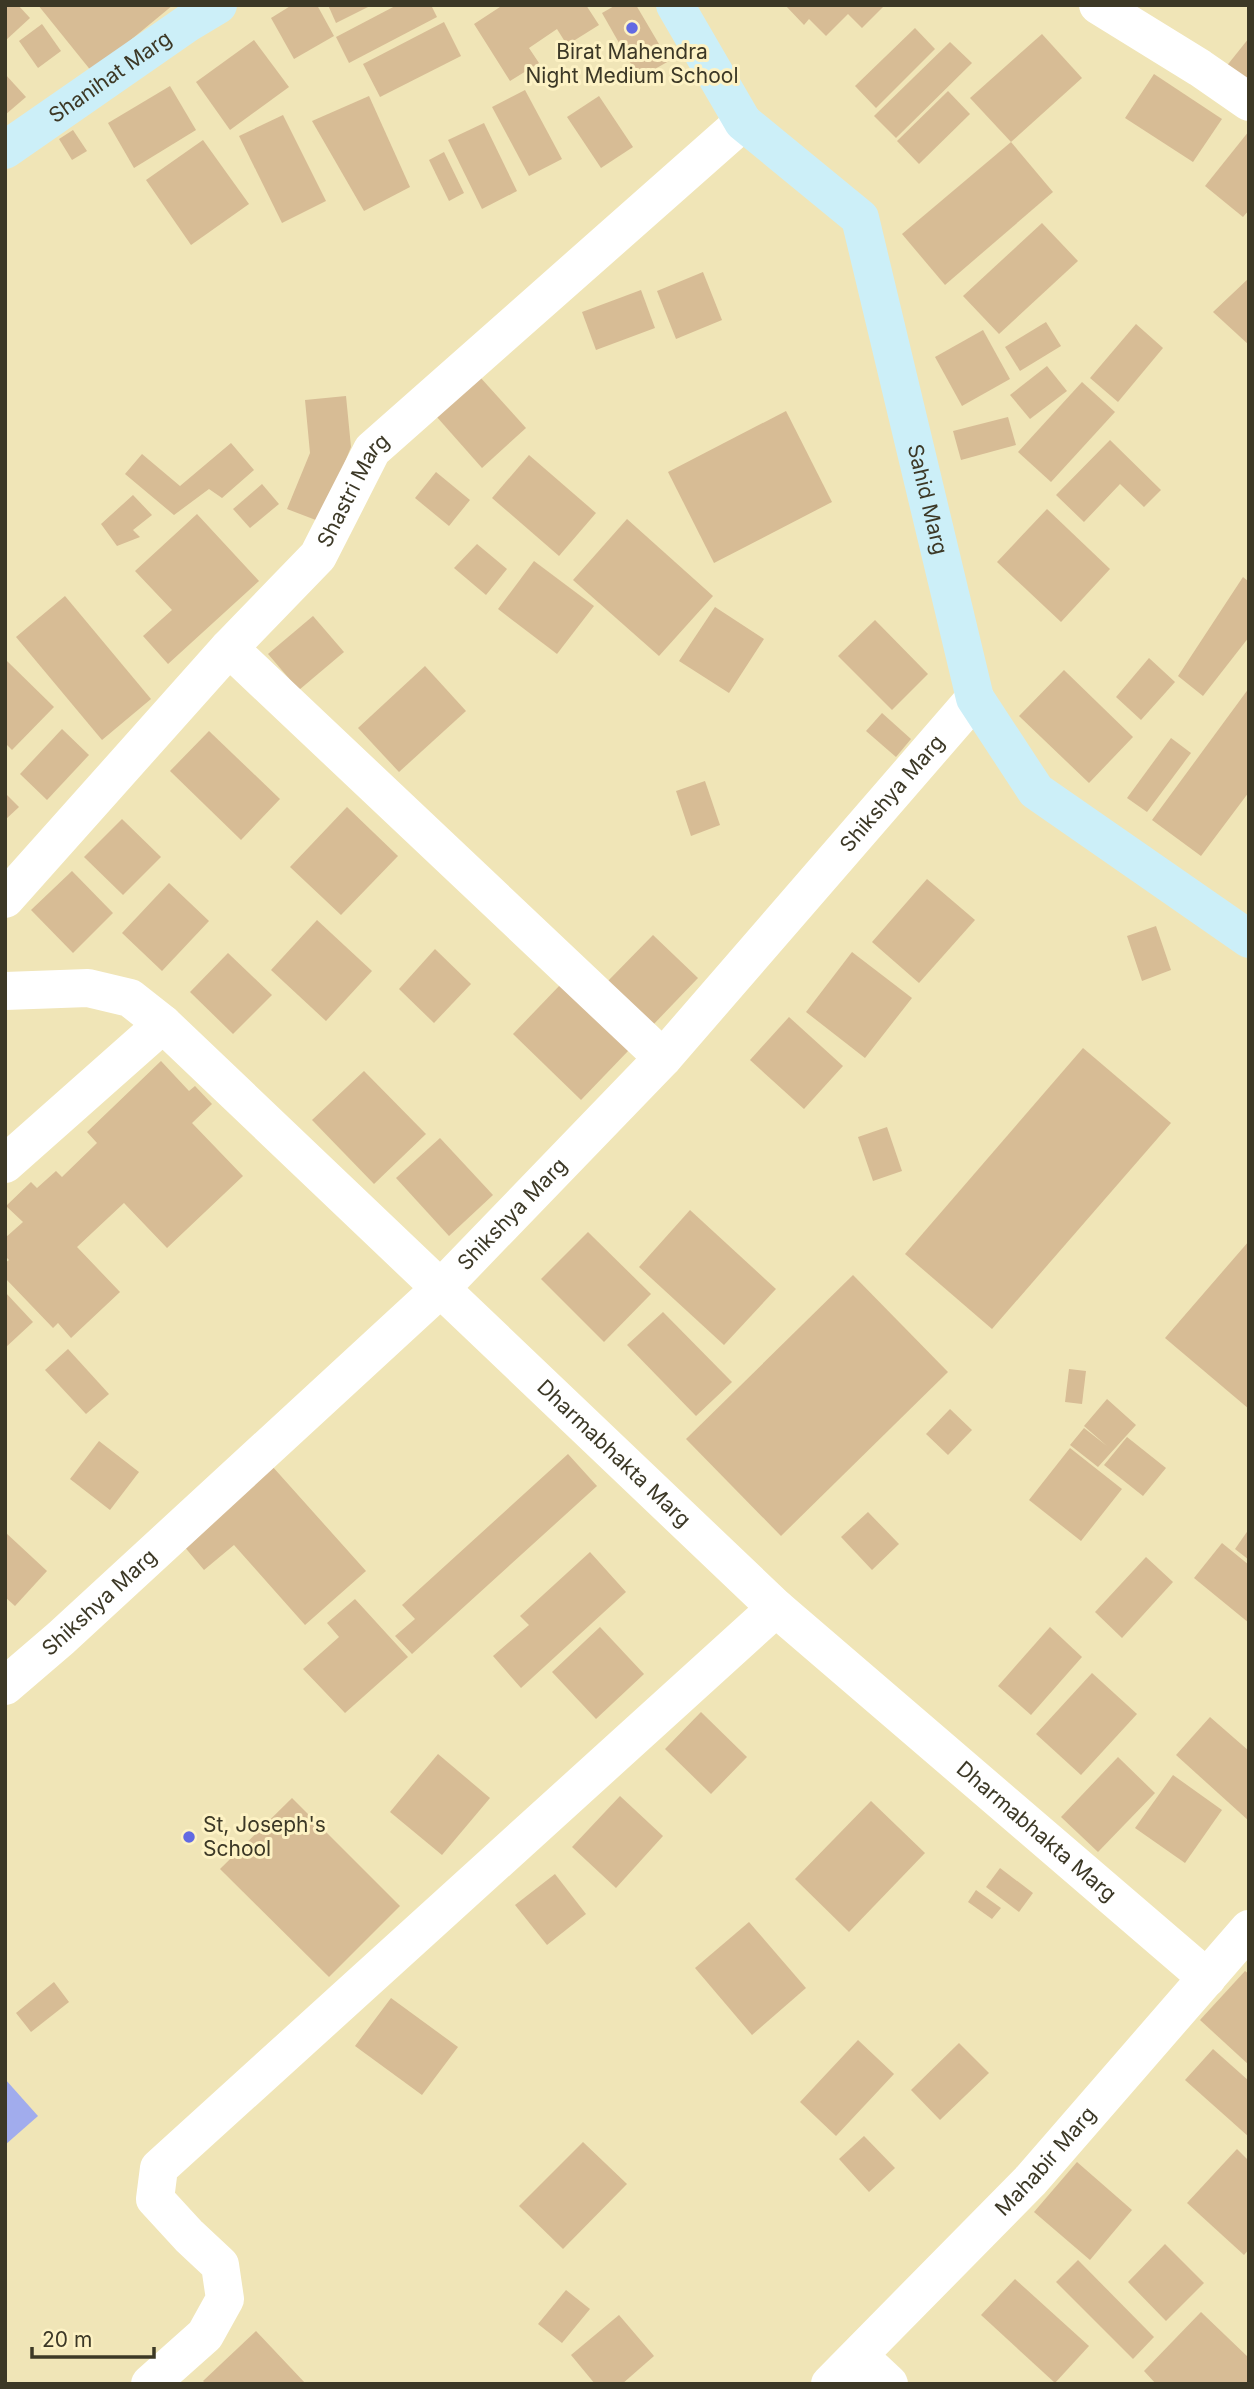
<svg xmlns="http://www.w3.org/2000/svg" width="1254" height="2389" viewBox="0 0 1254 2389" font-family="Inter,sans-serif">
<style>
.water{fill:#a1aced}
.building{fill:#d7bc95}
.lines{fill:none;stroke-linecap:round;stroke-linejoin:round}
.street{stroke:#fff;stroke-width:38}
.secondary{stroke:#cceff8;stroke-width:38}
.poi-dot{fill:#626ae2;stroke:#fdf2c4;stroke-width:2.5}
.labels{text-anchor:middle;stroke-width:6;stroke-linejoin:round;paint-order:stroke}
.poi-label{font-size:21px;fill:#3c3826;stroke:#fdf2c4}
.street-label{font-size:21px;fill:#3c3826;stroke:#fdf2c4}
</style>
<rect width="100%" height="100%" fill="#f0e5b7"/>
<path class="water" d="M5,2079L38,2116L5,2145Z"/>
<g class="building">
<path d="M5,5H18L30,18L5,41Z"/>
<path d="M38,5H173L92,72Z"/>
<path d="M292,5H317L334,36L294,59L271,18Z"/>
<path d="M328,5H372L336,23Z"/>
<path d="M397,5H431L437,17L349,63L336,37Z"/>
<path d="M503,5H586L599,25L567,45L557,29L529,48L539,63L510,81L474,24Z"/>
<path d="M616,5H636L669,61L639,78L602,13Z"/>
<path d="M785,5H885L862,28L848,14L826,36L809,19L804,25Z"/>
<path d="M444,22L461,56L380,97L363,64Z"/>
<path d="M42,24L61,51L38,68L19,41Z"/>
<path d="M915,28L935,49L876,108L855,86Z"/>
<path d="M1042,34L1082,78L1011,142L970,98Z"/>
<path d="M1249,38V87L1225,68Z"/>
<path d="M254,40L289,87L230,130L196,82Z"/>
<path d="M950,42L972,63L896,138L874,116Z"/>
<path d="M5,74L26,97L5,115Z"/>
<path d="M1154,74L1222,119L1193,162L1125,118Z"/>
<path d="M170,86L196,130L134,168L108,123Z"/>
<path d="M525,90L562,159L529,176L492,107Z"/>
<path d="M948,91L970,114L919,164L897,141Z"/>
<path d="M369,96L410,187L364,211L312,121Z"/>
<path d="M599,96L633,147L601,168L567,117Z"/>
<path d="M283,115L326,201L282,223L239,136Z"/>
<path d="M484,123L517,191L482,209L448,140Z"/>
<path d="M73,130L87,151L72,160L59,139Z"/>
<path d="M1249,131V210L1243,217L1205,186Z"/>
<path d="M203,140L249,204L191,245L146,180Z"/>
<path d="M1011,142L1053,192L945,285L902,234Z"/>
<path d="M444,152L464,193L449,201L429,160Z"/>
<path d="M1042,223L1078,261L999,334L963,296Z"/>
<path d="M703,272L722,320L676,339L657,291Z"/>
<path d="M1249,278V345L1213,312Z"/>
<path d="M641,290L655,328L596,350L582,312Z"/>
<path d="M1046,322L1061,346L1020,371L1005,347Z"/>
<path d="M1136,324L1163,348L1118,402L1090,378Z"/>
<path d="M983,330L1010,379L962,406L935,357Z"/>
<path d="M1047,366L1067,391L1030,419L1010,395Z"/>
<path d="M480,377L526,428L482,468L436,416Z"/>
<path d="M1082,382L1115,412L1051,482L1018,452Z"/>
<path d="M346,396L351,447L321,522L287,509L310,453L305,400Z"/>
<path d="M786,411L832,502L714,563L668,472Z"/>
<path d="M1008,417L1016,445L961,460L953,431Z"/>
<path d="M1110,440L1161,490L1144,507L1120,484L1084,522L1056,495Z"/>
<path d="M231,443L254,470L222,498L209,489L174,515L125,474L142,454L180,486Z"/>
<path d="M529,455L596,513L559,556L492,498Z"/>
<path d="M436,472L470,500L449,526L415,498Z"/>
<path d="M262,484L279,504L250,528L233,509Z"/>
<path d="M133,495L152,515L133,530L140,537L117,546L101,524Z"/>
<path d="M1047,509L1110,569L1061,622L997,562Z"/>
<path d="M197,514L259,581L168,664L143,636L172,610L135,571Z"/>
<path d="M627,519L713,596L659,656L573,580Z"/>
<path d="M477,544L507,569L486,595L454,568Z"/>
<path d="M534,561L594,606L557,654L498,609Z"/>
<path d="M1243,577L1249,582V637L1203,696L1178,676Z"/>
<path d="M65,596L151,699L102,740L16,637Z"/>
<path d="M715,607L764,639L729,693L679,661Z"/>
<path d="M313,616L344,652L299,690L268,654Z"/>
<path d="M875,620L928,674L892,710L838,656Z"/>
<path d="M1149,658L1175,682L1141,720L1116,697Z"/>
<path d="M7,661L54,707L12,750L5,743Z"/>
<path d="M425,666L466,711L399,772L358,728Z"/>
<path d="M1064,670L1133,737L1089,783L1019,716Z"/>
<path d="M1249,688V792L1201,856L1152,820Z"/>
<path d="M882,713L911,739L896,757L866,731Z"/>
<path d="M62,729L89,755L47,800L20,774Z"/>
<path d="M209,731L280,799L241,840L170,771Z"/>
<path d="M1171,738L1191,753L1147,812L1127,798Z"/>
<path d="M705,781L720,825L691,836L676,791Z"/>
<path d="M5,793L19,807L5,820Z"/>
<path d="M347,807L398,856L341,915L290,867Z"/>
<path d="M122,819L161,857L123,895L84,857Z"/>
<path d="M72,871L113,913L73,953L31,910Z"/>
<path d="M927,879L975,920L919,983L872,942Z"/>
<path d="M169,883L209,921L162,971L122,933Z"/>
<path d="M317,920L372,971L326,1021L271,970Z"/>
<path d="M1156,926L1171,970L1142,981L1127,936Z"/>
<path d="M653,935L698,978L651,1027L606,983Z"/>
<path d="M435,949L471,984L434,1023L399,989Z"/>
<path d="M852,952L912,998L865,1058L806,1012Z"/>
<path d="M228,953L272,995L233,1034L190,992Z"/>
<path d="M561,984L629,1050L581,1100L513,1034Z"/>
<path d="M789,1017L843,1066L804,1109L750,1060Z"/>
<path d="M1083,1048L1171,1123L992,1329L905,1254Z"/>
<path d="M161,1061L189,1091L195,1086L212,1104L192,1123L243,1176L167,1248L124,1203L77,1247L120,1292L71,1338L58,1323L53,1328L5,1278V1263L9,1260L5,1256V1238L23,1222L6,1206L31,1182L37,1188L56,1171L62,1177L97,1143L87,1132Z"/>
<path d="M364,1071L426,1134L374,1184L312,1120Z"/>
<path d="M887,1127L902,1171L873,1181L858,1137Z"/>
<path d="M440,1138L493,1195L449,1236L396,1178Z"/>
<path d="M690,1210L776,1289L724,1345L639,1267Z"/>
<path d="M588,1232L651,1294L604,1342L541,1279Z"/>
<path d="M1249,1241V1409L1165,1338Z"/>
<path d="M853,1275L948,1372L781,1536L686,1439Z"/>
<path d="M5,1292L33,1322L5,1348Z"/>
<path d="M663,1312L732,1382L696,1416L627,1345Z"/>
<path d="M68,1349L109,1394L86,1414L45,1370Z"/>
<path d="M1069,1369L1086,1371L1082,1404L1065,1402Z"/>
<path d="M1107,1399L1136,1425L1098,1467L1070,1445L1084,1428L1107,1446L1084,1426Z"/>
<path d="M950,1409L972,1430L948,1455L926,1434Z"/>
<path d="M1127,1437L1166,1468L1143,1496L1104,1465Z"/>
<path d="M99,1441L139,1472L110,1510L70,1479Z"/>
<path d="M1070,1448L1122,1489L1081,1541L1029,1500Z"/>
<path d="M568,1454L597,1486L412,1654L395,1636L415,1619L402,1605Z"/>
<path d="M272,1466L366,1571L305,1625L234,1545L204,1570L183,1545Z"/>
<path d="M868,1512L899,1544L872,1570L841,1537Z"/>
<path d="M1249,1529V1560L1235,1549Z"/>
<path d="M5,1532L47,1571L15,1606L5,1597Z"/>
<path d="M1222,1543L1249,1565V1623L1194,1578Z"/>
<path d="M590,1552L626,1592L521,1688L493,1656L529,1625L520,1616Z"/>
<path d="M1146,1557L1173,1582L1122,1638L1095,1612Z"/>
<path d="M355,1599L408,1657L345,1713L303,1669L339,1637L327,1623Z"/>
<path d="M600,1627L644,1674L596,1719L552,1672Z"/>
<path d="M1050,1627L1082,1657L1031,1715L998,1686Z"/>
<path d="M1092,1673L1137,1714L1081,1775L1036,1734Z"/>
<path d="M701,1712L747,1757L711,1794L665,1749Z"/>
<path d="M1210,1717L1249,1751V1821L1176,1755Z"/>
<path d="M438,1754L490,1798L442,1855L390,1812Z"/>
<path d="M1118,1757L1155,1793L1098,1852L1061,1817Z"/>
<path d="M1173,1775L1222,1810L1185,1863L1135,1828Z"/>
<path d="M620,1796L663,1836L616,1888L572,1847Z"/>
<path d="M292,1798L400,1906L329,1977L220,1869Z"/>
<path d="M871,1801L925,1853L849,1932L795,1879Z"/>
<path d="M1000,1868L1033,1893L1019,1912L986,1887Z"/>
<path d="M555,1874L586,1914L547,1945L515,1905Z"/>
<path d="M976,1890L1001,1908L992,1919L968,1902Z"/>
<path d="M749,1922L806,1988L752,2035L695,1968Z"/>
<path d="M1245,1971L1249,1974V2065L1200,2020Z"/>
<path d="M54,1982L69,2002L31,2032L16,2013Z"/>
<path d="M391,1998L458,2047L422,2095L355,2046Z"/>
<path d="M858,2040L894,2074L836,2136L800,2102Z"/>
<path d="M959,2043L989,2073L940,2120L911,2090Z"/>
<path d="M1213,2049L1249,2081V2137L1185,2080Z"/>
<path d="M864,2136L895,2168L869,2192L839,2159Z"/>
<path d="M583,2142L627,2184L563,2249L519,2206Z"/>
<path d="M1237,2149L1249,2161V2249L1244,2255L1187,2203Z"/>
<path d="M1077,2162L1132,2210L1090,2260L1034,2212Z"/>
<path d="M1165,2244L1204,2283L1166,2321L1128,2282Z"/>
<path d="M1078,2260L1154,2337L1133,2359L1056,2282Z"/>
<path d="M1015,2279L1089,2346L1055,2383L981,2315Z"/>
<path d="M566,2290L590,2309L562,2343L538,2324Z"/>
<path d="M1201,2312L1249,2358V2384H1156L1144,2371Z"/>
<path d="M619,2315L654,2356L622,2384H595L571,2355Z"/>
<path d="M256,2331L306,2384H206L203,2381Z"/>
</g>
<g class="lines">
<g class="street">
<path d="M1098,5L1200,68L1249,102"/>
<path d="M229,648L663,1058"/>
<path id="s1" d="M5,899L229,648L318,556L372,450L743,122"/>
<path id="s2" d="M5,991L88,988L130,998L163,1024L776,1608L1207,1978"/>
<path d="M5,1164L163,1024"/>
<path id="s3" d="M5,1686L61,1638L441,1288L663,1058L975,698"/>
<path d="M859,2356L889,2384"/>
<path d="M150,2384L205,2335L225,2299L220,2265L189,2236L155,2199L159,2168L776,1608"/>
<path id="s4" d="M830,2384L1030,2181L1249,1929"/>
</g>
<g class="secondary">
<path id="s5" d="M675,5L743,122L860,218L975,698L1036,791L1249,939"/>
<path id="s6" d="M5,150L188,23L218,5"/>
</g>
</g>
<g class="poi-dot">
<circle cx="632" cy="28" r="7"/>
<circle cx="189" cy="1837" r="7"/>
</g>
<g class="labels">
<g class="poi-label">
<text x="632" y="59">Birat Mahendra<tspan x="632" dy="24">Night Medium School</tspan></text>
<text x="203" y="1832" text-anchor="start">St, Joseph's<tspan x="203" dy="24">School</tspan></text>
</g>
<g class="street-label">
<text dy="7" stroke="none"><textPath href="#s6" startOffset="128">Shanihat Marg</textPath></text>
<text dy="7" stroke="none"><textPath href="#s1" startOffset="539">Shastri Marg</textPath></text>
<text dy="7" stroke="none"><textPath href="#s5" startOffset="576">Sahid Marg</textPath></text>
<text dy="7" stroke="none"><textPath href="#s3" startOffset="1260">Shikshya Marg</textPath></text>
<text dy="7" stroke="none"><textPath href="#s3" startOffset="693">Shikshya Marg</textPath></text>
<text dy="7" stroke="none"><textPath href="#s2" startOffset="791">Dharmabhakta Marg</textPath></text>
<text dy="7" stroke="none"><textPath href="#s3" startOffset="126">Shikshya Marg</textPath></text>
<text dy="7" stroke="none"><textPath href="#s2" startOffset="1358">Dharmabhakta Marg</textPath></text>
<text dy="7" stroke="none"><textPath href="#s4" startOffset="310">Mahabir Marg</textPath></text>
</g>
</g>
<rect width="1254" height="2389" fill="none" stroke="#3c3826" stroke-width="14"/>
<path d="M32 2347v10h122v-10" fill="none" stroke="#3c3826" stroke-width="3.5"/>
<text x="42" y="2347" font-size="21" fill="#3c3826" stroke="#fdf2c4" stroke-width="5" paint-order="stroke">20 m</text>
</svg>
